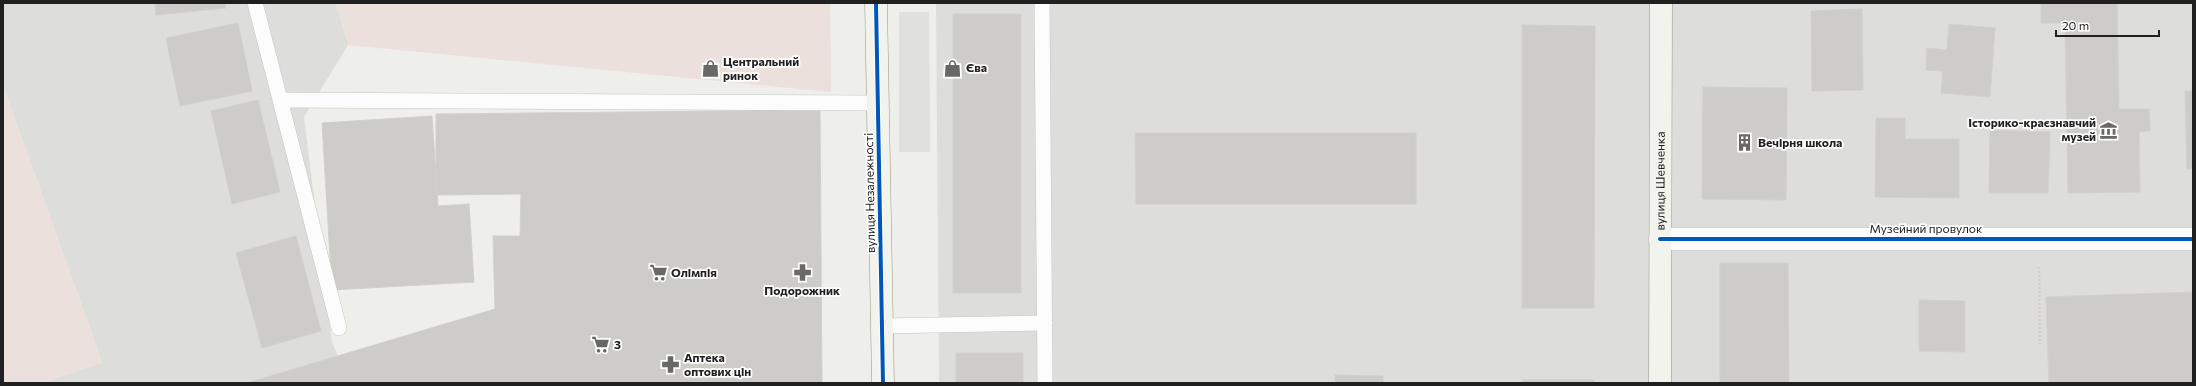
<svg xmlns="http://www.w3.org/2000/svg" width="2196" height="386" viewBox="0 0 2196 386" font-family="Commissioner,sans-serif">
<style>
.residential{fill:#dddddb}
.commercial{fill:#ebe0dc}
.parking{fill:#e0e0df}
.building{fill:#cdccc9;stroke:#d1d0cb}
.lines{fill:none;stroke-linecap:round;stroke-linejoin:round}
.lane-casing{stroke:#c5c5c4;stroke-width:16}
.street-casing{stroke:#c5c5c4;stroke-width:23}
.secondary-casing{stroke:#939882;stroke-width:23}
.path{stroke:#d6cdc9;stroke-width:2.5;stroke-dasharray:2 2;stroke-linecap:butt}
.lane{stroke:#fcfcfc;stroke-width:15}
.street{stroke:#fcfcfc;stroke-width:22}
.secondary{stroke:#f2f3ed;stroke-width:22}
.cycleway-casing{stroke:#fff;stroke-width:6}
.cycleway{stroke:#0057b8;stroke-width:4}
.labels{text-anchor:middle;stroke-width:3.5;stroke-linejoin:round;paint-order:stroke}
.poi-label{font-size:12px;font-weight:bold;fill:#202020;stroke:#fff;text-anchor:start}
.street-label{font-size:12px;fill:#202020;stroke:#fff}
</style>
<rect width="100%" height="100%" fill="#eeeeea"/>
<g class="residential">
<path d="M3,3H336L348,45L304,117L332,342L350,383H42L102,362L3,85Z"/>
<path d="M936,3H2193V383H939Z"/>
</g>
<g class="commercial">
<path d="M336,3H830L831,92L348,45Z"/>
<path d="M3,85L102,362L42,383H3Z"/>
</g>
<path class="parking" d="M899,12H929L930,152H899Z"/>
<g class="building">
<path d="M155,3H225L226,8L156,15Z"/>
<path d="M2041,3H2117L2119,109H2149L2150,131L2139,132L2140,192L2068,193L2065,23H2041Z"/>
<path d="M1862,9L1863,90L1812,91L1811,11Z"/>
<rect x="953" y="14" width="68" height="279"/>
<path d="M238,23L252,91L180,106L166,38Z"/>
<path d="M1949,24L1995,28L1990,97L1941,93L1943,71L1926,70L1927,48L1947,50Z"/>
<path d="M1522,25L1595,26L1594,308H1522Z"/>
<path d="M1703,87L1787,88L1786,200L1702,199Z"/>
<path d="M2185,91H2193V169H2187Z"/>
<path d="M258,100L280,192L232,204L211,111Z"/>
<path d="M820,110L822,383H247L495,309L493,236H520L521,194L436,195V114Z"/>
<path d="M432,116L438,206L469,204L474,282L332,290L322,123Z"/>
<path d="M1876,118H1905V139H1959V198L1875,197Z"/>
<path d="M1990,130L2050,132L2048,193H1989Z"/>
<path d="M1135,133H1416V204H1136Z"/>
<path d="M296,236L321,331L262,348L236,253Z"/>
<path d="M1720,263H1788L1789,383H1720Z"/>
<path d="M2193,292V383H2049L2046,297Z"/>
<path d="M1919,300L1965,301V352L1919,351Z"/>
<rect x="956" y="353" width="67" height="30"/>
<path d="M1335,375L1383,376V383H1335Z"/>
<rect x="1523" y="380" width="71" height="3"/>
</g>
<g class="lines">
<defs>
<g id="lane">
<path d="M255,3L339,328"/>
<path d="M1042,3L1045,383"/>
<path d="M281,100L878,103"/>
<path d="M882,326L1045,323"/>
</g>
<path id="street" d="M1660,239H2193"/>
<g id="secondary">
<path d="M876,3L883,383"/>
<path id="s1" d="M1660,383L1661,3"/>
</g>
</defs>
<use href="#lane" class="lane-casing"/>
<use href="#street" class="street-casing"/>
<use href="#secondary" class="secondary-casing"/>
<path class="path" d="M2039,267L2040,344"/>
<use href="#lane" class="lane"/>
<use href="#street" class="street"/>
<use href="#secondary" class="secondary"/>
<defs>
<g id="cycleway">
<path d="M876,3L883,383"/>
<path d="M1660,239H2193"/>
</g>
</defs>
<use href="#cycleway" class="cycleway-casing"/>
<use href="#cycleway" class="cycleway"/>
</g>
<defs>
<symbol id="shop-bare" viewBox="-9 -9 18 18"><path d="M-5-2.5h2.3a2.7 3.5 0 0 1 5.4 0H5L5.5 6h-11ZM-1.5-2.5h3a1.5 2.3 0 0 0-3 0Z" fill="#686867" stroke="#fff" stroke-width="2.5" paint-order="stroke"/></symbol>
<symbol id="museum-bare" viewBox="-9 -9 18 18"><path d="M0-6L6-3V-2H-6V-3ZM-5-1h2V3h-2ZM-1-1h2V3h-2ZM3-1h2V3H3ZM-6 4H6V6H-6Z" fill="#686867" stroke="#fff" stroke-width="2.5" paint-order="stroke"/></symbol>
<symbol id="building-bare" viewBox="-9 -9 18 18"><path d="M-4-6H4V6H1V3H-1V6H-4ZM-2.5-4.3h1.7v1.8h-1.7ZM.8-4.3h1.7v1.8H.8ZM-2.5-1h1.7V.8h-1.7ZM.8-1h1.7V.8H.8Z" fill="#686867" stroke="#fff" stroke-width="2.5" paint-order="stroke"/></symbol>
<symbol id="pharmacy-bare" viewBox="-9 -9 18 18"><path d="M-2-6h4v4h4v4h-4v4h-4v-4h-4v-4h4Z" fill="#686867" stroke="#fff" stroke-width="2.5" paint-order="stroke"/></symbol>
<symbol id="supermarket-bare" viewBox="-9 -9 18 18"><path d="M-6-5.5h2.5l.6 2H6L4.5 2H-2.5L-4.4-4H-6ZM-1.5 3.2a1.3 1.3 0 1 0 .1 0ZM3 3.2a1.3 1.3 0 1 0 .1 0Z" fill="#686867" stroke="#fff" stroke-width="2.5" paint-order="stroke"/></symbol>
</defs>
<g fill-rule="evenodd">
<use href="#shop-bare" x="940" y="56" width="25" height="25"/>
<use href="#shop-bare" x="698" y="56" width="25" height="25"/>
<use href="#museum-bare" x="2096" y="118" width="25" height="25"/>
<use href="#building-bare" x="1732" y="130" width="25" height="25"/>
<use href="#pharmacy-bare" x="790" y="260" width="25" height="25"/>
<use href="#supermarket-bare" x="646" y="260" width="25" height="25"/>
<use href="#supermarket-bare" x="588" y="332" width="25" height="25"/>
<use href="#pharmacy-bare" x="658" y="352" width="25" height="25"/>
</g>
<g class="labels">
<g class="poi-label">
<text x="723" y="66">Центральний<tspan x="723" dy="14">ринок</tspan></text>
<text x="966" y="72">Єва</text>
<text x="2096" y="127" text-anchor="end">Історико-краєзнавчий<tspan x="2096" dy="14">музей</tspan></text>
<text x="1758" y="147">Вечірня школа</text>
<text x="671" y="277">Олімпія</text>
<text x="802" y="295" text-anchor="middle">Подорожник</text>
<text x="614" y="349">3</text>
<text x="684" y="362">Аптека<tspan x="684" dy="14">оптових цін</tspan></text>
</g>
<g class="street-label">
<text dy="4" stroke="none"><textPath href="#s1" startOffset="202">вулиця Шевченка</textPath></text>
<text transform="translate(870 193) rotate(-91)" y="4">вулиця Незалежності</text>
<text x="1926" y="233">Музейний провулок</text>
</g>
</g>
<rect width="2196" height="386" fill="none" stroke="#202020" stroke-width="8"/>
<path d="M2056 30v6h103v-6" fill="none" stroke="#202020" stroke-width="2"/>
<text x="2062" y="30" font-size="12" fill="#202020" stroke="#ffffff" stroke-width="3" paint-order="stroke">20 m</text>
</svg>
